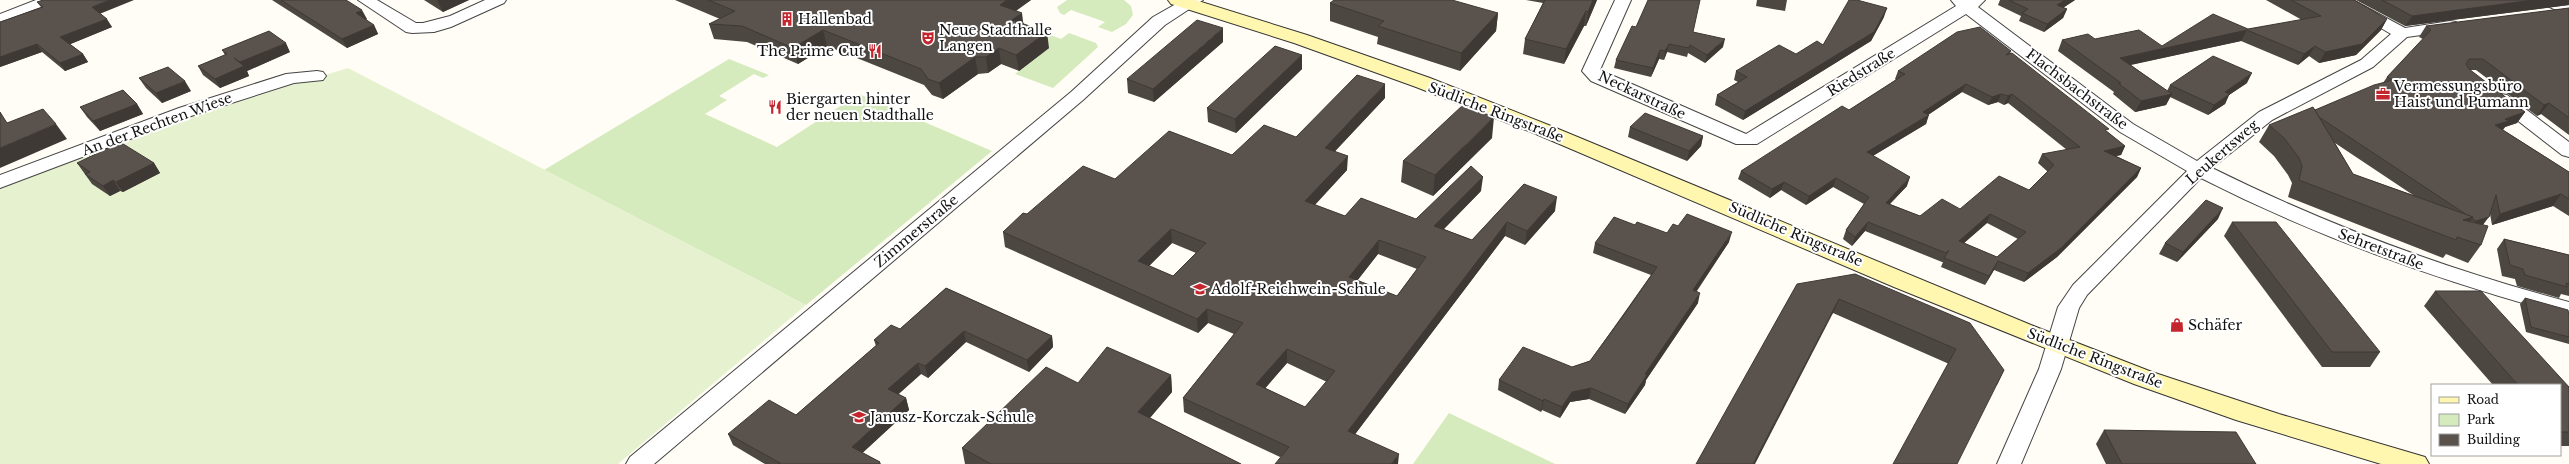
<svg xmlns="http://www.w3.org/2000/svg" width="2569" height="464" viewBox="0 0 2569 464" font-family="'Libre Baskerville',serif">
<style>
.green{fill:#d5ebbd}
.pitch{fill:#e6f2cf}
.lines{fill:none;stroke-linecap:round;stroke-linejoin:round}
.minor-casing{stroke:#444;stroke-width:2}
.secondary-casing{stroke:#333;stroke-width:2}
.minor{fill:#fff;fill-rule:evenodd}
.secondary{fill:#fff6b0;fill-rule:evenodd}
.wall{fill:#4d4742;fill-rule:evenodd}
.shaded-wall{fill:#3f3936}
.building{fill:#5a524d;stroke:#3f3936;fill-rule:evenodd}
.labels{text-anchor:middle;stroke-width:4;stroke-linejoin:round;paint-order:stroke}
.poi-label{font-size:14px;fill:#111;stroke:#fff;text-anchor:start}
.street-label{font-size:14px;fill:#111;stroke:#fff}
</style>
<rect width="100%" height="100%" fill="#fffdf5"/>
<g class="green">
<path d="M1067,0H1124L1131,6L1133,15L1126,24L1112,32L1098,27L1105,22L1071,10L1064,15L1060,13L1057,7Z"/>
<path d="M1032,28L1061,39L1069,33L1096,43L1098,47L1053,88L1015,74L1048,48Z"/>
<path d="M729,59L769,75L763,78L754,74L719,96L727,100L705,114L777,147L859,94L992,151L806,305L544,170Z"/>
<path d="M1449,413L1555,464H1413Z"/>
</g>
<path class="pitch" d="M348,68L806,305L618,464H0V188L203,112Z"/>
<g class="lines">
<defs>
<g id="minor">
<path d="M36,0H59L57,3L0,25V14Z"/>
<path d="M358,0H377L416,23H423L450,16L485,0H506L504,3L451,27L434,32L412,33L406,32Z"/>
<path d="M1183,0H1203L1165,25L1083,100L654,464H626L630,457L1071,92L1153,17Z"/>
<path d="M1615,0H1631L1600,70L1746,134L1956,6L1951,0H1985L1978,7L2133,124L2197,161L2259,112L2361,60L2391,34L2333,0H2353L2405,28L2450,21L2456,22L2458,26L2456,30L2407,37L2373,67L2272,120L2212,168C2327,225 2445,269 2569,302V316C2442,282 2319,238 2201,178L2087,295L2079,308L2061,369L2021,464H1997L2039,369L2058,307L2073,285L2187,171L2120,132L1966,14L1757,144H1736L1591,81L1582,71Z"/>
<path d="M2539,0H2560L2569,5V16L2541,3Z"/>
<path d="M317,71L323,72L326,76L323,80L294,83L191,116L0,188V175L179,108L286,74Z"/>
<path d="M2501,94L2507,95L2569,142V157L2562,155L2495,103L2492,99L2495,95Z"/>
</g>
<path id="secondary" d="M1168,0H1195L1307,35L1430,78L1551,126L2031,325L2152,372L2279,414L2425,457L2429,464H2381L2236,420L2134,384L1894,287L1536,134L1416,87L1294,43L1171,4Z"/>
</defs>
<use href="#minor" class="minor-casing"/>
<use href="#secondary" class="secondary-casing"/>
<use href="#minor" class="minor"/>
<use href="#secondary" class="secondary"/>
</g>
<g class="wall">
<path d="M272,0H346L367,19L366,20L374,25L378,34L347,48Z"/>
<path d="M424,0H469L443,12Z"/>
<path d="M675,0H1031L1016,11L1024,24L1049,48L1019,71L1001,64L988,73L978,74L943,99L932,95L924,85L827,46L798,64L747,42L714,39L709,24L720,19Z"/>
<path d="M1526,0H1597L1586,26H1584L1564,64L1523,54L1525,39L1543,3Z"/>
<path d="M1757,0H1787L1785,11L1756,6Z"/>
<path d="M2000,0H2075L2063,8L2067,9L2063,18L2044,32L2019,21L2021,16L1998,5Z"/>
<path d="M2266,0H2354L2387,19L2381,30L2356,55L2319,63L2309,56L2298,65L2241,41L2131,65L2167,91L2170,85L2247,83L2229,95L2225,104L2208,115L2170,97L2166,105L2135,112L2113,94L2114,92L2058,51L2062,40L2095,39L2162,46L2248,29L2302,20Z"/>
<path d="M2356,0H2569V5L2405,26Z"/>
<path d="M37,2L101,14L112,27L70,44L83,54L88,62L65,71L42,52L0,67V22L41,7Z"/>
<path d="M1330,3L1498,13L1496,31L1460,71L1377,44L1378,37L1330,21Z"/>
<path d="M2569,8V135L2541,114L2537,116L2476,70H2470L2525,112L2517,123L2505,127L2503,130L2569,172V216L2553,206L2492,225L2490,214L2483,225L2481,245L2468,263L2446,254L2443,258L2288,197L2292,183L2288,175L2274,156L2259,142L2269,125L2315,110L2383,83L2387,77L2423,39L2419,37L2426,26ZM2335,143L2413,195L2353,174Z"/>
<path d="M1884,17L1871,41L1743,120L1715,105L1717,95L1738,82L1734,80L1736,71L1796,54L1823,45Z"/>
<path d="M1636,27L1693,32L1723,47L1705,63L1688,53L1687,57L1667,52L1664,60L1659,59L1651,77L1614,68L1616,60Z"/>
<path d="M1223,42L1154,102L1128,93L1127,79Z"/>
<path d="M222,50L290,52L247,71L249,76L220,88L203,75L198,66L225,55Z"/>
<path d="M2011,51L2010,54L2125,146L2121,155L2116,156L2141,168L2137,177L2057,257L2024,282L1994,270L1985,285L1941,267L1943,262H1942L1865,231L1852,246L1843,239L1846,230L1864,204L1833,187L1806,205L1781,190L1770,198L1738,179L1741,171L1849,110L1896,80L1895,79L1898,71ZM1962,92L1988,105L1998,102L2004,105L2008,103L2067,150L2042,154L2038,163L2048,172L2029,190L1960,209L1920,216L1890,204L1907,186L1873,156L1926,124L1928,115ZM1987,223L2018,239L1997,257L1964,243Z"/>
<path d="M1302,55V69L1236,133L1208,122L1207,108Z"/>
<path d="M139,78L191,91L162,103L146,88Z"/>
<path d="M1385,98L1335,151L1347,170L1315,205L1345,216L1416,219L1481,191L1444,229L1472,240L1524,184L1555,211L1525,245L1505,236L1355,434L1280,457L1184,412L1183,398L1234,334L1208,323L1198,333L1005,247L1003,232L1027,214L1115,179L1232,155L1296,137ZM1172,243L1196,253L1173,276L1149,266ZM1378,254L1417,269L1397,296L1357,281ZM1287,363L1327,382L1305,407L1265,388Z"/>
<path d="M137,104L143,114L100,131L87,117L80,107Z"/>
<path d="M1630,127L1703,136L1701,146L1687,161L1628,137Z"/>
<path d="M1492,138L1433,196L1401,182L1403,161Z"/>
<path d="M77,163H154L160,173L123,192L120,191L110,196L92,184Z"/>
<path d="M2218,219L2177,262L2159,254L2165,243Z"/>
<path d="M2232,222L2380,352L2370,367H2322L2224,236Z"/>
<path d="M1635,225L1667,233L1678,226L1729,242L1697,291L1698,303L1646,380L1645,385L1625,414L1589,399L1570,402L1560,418L1542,410L1541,412L1498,390L1499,380L1572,367L1590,361L1651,275L1593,253L1595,243Z"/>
<path d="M2504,239L2569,255V296L2561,294L2559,298L2517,286L2515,279L2502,276L2497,249Z"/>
<path d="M1855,274L2004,370L1997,385L1833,313L1696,464Z"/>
<path d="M946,288L1052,336L1053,347L1029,372L966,342L928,378L921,374L898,394L906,398L909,410L862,453L880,462L881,464H765L733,445L728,434L796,415L876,346L874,340L900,329Z"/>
<path d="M2435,291L2569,387V446H2560V385H2493L2424,306Z"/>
<path d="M2525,298L2569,315V344L2526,332L2520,304Z"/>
<path d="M1171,375L1172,392L1150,418L1241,464H965L962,448L1078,383Z"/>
<path d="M2104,430L2256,464H2106L2096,444Z"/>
</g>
<g class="shaded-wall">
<path d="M109,0H134L97,15L92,7Z"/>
<path d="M437,0H469L443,12Z"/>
<path d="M1007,0H1031L1002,20L1000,5Z"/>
<path d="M1593,0H1597L1586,26L1588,12Z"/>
<path d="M2065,0H2075L2053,14L2057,5Z"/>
<path d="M2534,0H2569V5L2405,26L2412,16Z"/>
<path d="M1887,8L1884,17L1871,41L1743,120L1745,111Z"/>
<path d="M2067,9L2063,18L2044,32L2047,24Z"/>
<path d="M362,10L367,19L360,22L356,13Z"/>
<path d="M1586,11L1584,26L1564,64L1566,49Z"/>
<path d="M1022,13L1024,29L1012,20Z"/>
<path d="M1498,13L1496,31L1460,71L1461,53Z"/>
<path d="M107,19L112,27L66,46L60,37Z"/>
<path d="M2387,19L2381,30L2356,55L2319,63L2325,52Z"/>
<path d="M374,25L378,34L347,48L342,39Z"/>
<path d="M1223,28V42L1154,102L1153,89Z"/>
<path d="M823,30L827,46L798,64L793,48Z"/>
<path d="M2247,30L2241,41L2115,68L2120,58Z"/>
<path d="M1047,32L1049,48L1019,71L1016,55Z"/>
<path d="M1725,39L1723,47L1705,63L1707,55Z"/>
<path d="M286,43L290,52L247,71L249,76L220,88L215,79L240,62Z"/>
<path d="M37,44L42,52L0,67V57Z"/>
<path d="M1669,44L1667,52L1664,60L1665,51Z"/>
<path d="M2315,46L2309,56L2298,65L2304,54Z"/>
<path d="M999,48L1001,64L988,73L986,57Z"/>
<path d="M1660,50L1659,59L1651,77L1653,68Z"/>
<path d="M83,54L88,62L65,71L60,63Z"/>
<path d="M1302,55V69L1236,133L1235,119Z"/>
<path d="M975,57L978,74L943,99L939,83Z"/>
<path d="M2252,73L2247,83L2229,95L2225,104L2208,115L2214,105L2225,92Z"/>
<path d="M185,81L191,91L162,103L156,93Z"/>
<path d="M1385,84V98L1325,162V148Z"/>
<path d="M1966,84L1962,92L1922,119L1929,115L1926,124L1864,161L1867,152L1923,112Z"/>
<path d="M2001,94L1998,102L1988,105L1992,97Z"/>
<path d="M2012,94L2008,103L2004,105L2008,96Z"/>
<path d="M2172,94L2166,105L2135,112L2141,101Z"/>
<path d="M2549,103L2541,114L2537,116L2544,105Z"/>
<path d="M137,104L143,114L100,131L93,121Z"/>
<path d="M2525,112L2517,123L2505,127L2501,132L2495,125L2505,119Z"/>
<path d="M1494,117L1492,138L1433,196L1435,175Z"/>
<path d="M56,124L67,139L0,168V148Z"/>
<path d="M1703,136L1701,146L1687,161L1689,151Z"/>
<path d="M2125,146L2121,155L2100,159L2104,151Z"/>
<path d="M1348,156L1347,170L1305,215V201Z"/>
<path d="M154,163L160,173L123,192L116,182Z"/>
<path d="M2141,168L2137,177L2057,257L2024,282L2028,273Z"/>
<path d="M1483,177L1481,191L1433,240L1434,226Z"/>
<path d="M1910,177L1907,186L1883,211L1886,203Z"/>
<path d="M1836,178L1833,187L1806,205L1809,196Z"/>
<path d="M113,180L120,191L110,196L103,186Z"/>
<path d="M1784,182L1781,190L1770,198L1772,189Z"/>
<path d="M2561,194L2553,206L2492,225L2500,214Z"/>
<path d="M1557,197L1555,211L1525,245L1527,231Z"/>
<path d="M2223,208L2218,219L2177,262L2183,252Z"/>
<path d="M1990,214L1987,223L1956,250L1959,241Z"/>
<path d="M2473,217L2461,235L2463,220Z"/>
<path d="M2489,217L2480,228L2468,232L2476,221Z"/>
<path d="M1507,222L1505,236L1347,445L1348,431Z"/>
<path d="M1868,222L1865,231L1852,246L1855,237Z"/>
<path d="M1171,229L1172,243L1139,276L1138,261Z"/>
<path d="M1732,232L1729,242L1690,300L1693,290Z"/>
<path d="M1379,240L1378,254L1348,292L1349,277Z"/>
<path d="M1998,261L1994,270L1985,285L1989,276Z"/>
<path d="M1700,293L1698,303L1646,380L1645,385L1625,414L1628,404L1645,374Z"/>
<path d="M1839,299L1833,313L1755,464H1753Z"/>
<path d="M1207,309L1208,323L1198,333L1197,319Z"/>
<path d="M964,331L966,342L928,378L925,366Z"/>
<path d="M1052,336L1053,347L1029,372L1027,360Z"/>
<path d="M1287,349V363L1256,399V384Z"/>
<path d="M918,363L921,374L891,401L888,389Z"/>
<path d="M1171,375L1172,392L1140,429L1138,412Z"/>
<path d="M1591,388L1589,399L1570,402L1560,418L1562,407L1572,392Z"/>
<path d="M906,398L909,410L856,459L852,447Z"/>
<path d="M1544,399L1542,410L1541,412L1543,401Z"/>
<path d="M1399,454L1398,464H1391Z"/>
</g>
<g class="building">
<path d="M43,0H109L92,7L107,19L60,37L83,54L60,63L37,44L0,57V22L43,7L37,2Z"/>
<path d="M281,0H346L362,10L356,13L374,25L342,39Z"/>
<path d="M708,0H1007L1000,5L1022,13L1012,20L1047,32L1016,55L999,48L986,57H975L939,83L928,79L921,69L823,30L793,48L742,26L709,24L735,11Z"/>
<path d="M1334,0H1452L1498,13L1461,53L1378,26L1384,21L1330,3Z"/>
<path d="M1545,0H1593L1588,12L1586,11L1566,49L1525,39Z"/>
<path d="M1648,0H1700L1693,32L1725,39L1707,55L1690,45L1689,48L1669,44L1665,51L1660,50L1653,68L1616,60L1632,26L1636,27Z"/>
<path d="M1849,0H1857L1887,8L1874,32L1745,111L1717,95L1747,77L1736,71L1779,45L1796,54L1817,41L1823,45Z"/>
<path d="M2009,0H2065L2057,5L2067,9L2047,24L2022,13L2028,9Z"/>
<path d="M2291,0H2354L2387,19L2362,44L2325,52L2315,46L2304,54L2247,30L2120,58L2172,94L2141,101L2118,83H2121L2062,40L2088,34L2095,39L2139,30L2162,46L2213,14L2248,29L2321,16Z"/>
<path d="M2382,0H2534L2412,16Z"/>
<path d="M2569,8V118L2549,103L2544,105L2483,59H2469L2466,64L2469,69L2525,112L2505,119L2509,121L2495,125L2569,172V199L2561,194L2500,214L2496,195L2489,217L2476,221L2472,218L2473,217L2467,215L2319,117L2315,110L2374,85L2393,80L2387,77L2431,30L2426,26Z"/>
<path d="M1197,20L1223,28L1153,89L1127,79Z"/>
<path d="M1980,27L2011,51L2006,55L2012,53L2109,129L2105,130L2125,146L2104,151L2141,168L2061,248L2028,273L1998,261L1989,276L1944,258L1949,250L1946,253L1868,222L1855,237L1846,230L1869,197L1836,178L1809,196L1784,182L1772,189L1741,171L1842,106L1849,110L1874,94L1905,74L1898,71L1957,32ZM1966,84L1992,97L2001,94L2008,96L2012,94L2080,147L2042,154L2054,165L2029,190L1999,176L1960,209L1942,199L1920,216L1886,203L1910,177L1867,152L1929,115L1923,112ZM1990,214L2026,232L1997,257L1959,241Z"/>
<path d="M269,31L286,43L240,62L234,58L244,66L215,79L198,66L227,54L222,50Z"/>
<path d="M1275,46L1302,55L1235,119L1207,108Z"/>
<path d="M2213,56L2252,73L2225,92L2230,94L2214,105L2170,85Z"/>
<path d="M168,67L185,81L156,93L139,78Z"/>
<path d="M1357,75L1385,84L1325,148L1348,156L1305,201L1345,216L1361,198L1416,219L1471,166L1483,177L1434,226L1472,240L1524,184L1557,197L1527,231L1507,222L1348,431L1399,454L1391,464H1275L1289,447L1183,398L1243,323L1207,309L1197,319L1003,232L1023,213L1027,214L1083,166L1115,179L1169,131L1232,155L1264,125L1296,137ZM1171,229L1206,243L1173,276L1138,261ZM1379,240L1426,257L1397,296L1349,277ZM1287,349L1335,371L1305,407L1256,384Z"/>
<path d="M123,90L137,104L93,121L80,107Z"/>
<path d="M1463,105L1494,117L1435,175L1403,161Z"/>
<path d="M2313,107L2353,174L2473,217L2463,220L2488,226L2481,245L2457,237L2456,240L2299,180L2302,166L2299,158L2284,138L2269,125Z"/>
<path d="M43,109L56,124L0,148V112L7,123Z"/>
<path d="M1645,113L1703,136L1689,151L1630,127Z"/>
<path d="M120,142L154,163L116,182L113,180L103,186L85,174L90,172L77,163Z"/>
<path d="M2206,200L2223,208L2183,252L2165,243Z"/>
<path d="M1687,214L1732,232L1693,290L1700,293L1645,374L1647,375L1628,404L1591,388L1572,392L1562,407L1544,399L1543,401L1499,380L1523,347L1572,367L1590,361L1623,316L1657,267L1595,243L1614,217L1635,225L1637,222L1667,233L1673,224L1678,226Z"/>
<path d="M2232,222H2276L2380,352H2332Z"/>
<path d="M2504,239L2569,255V284L2566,283L2567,287L2525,275L2523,269L2510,265Z"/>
<path d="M1855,274L1970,323L2004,370L1957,464H1893L1956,349L1839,299L1753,464H1696L1797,284Z"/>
<path d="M946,288L1052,336L1027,360L964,331L925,366L918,363L888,389L906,398L852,447L880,462L878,464H778L780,463L728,434L769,400L796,415L879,343L874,340L891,325L900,329Z"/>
<path d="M2435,291H2481L2569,387V432H2560V385H2518Z"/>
<path d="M2525,298L2568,310L2569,315V337L2531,327Z"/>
<path d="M1107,347L1171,375L1138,412L1241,464H991L962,448L1046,367L1078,383Z"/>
<path d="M2104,430L2236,432L2256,464H2122Z"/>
</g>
<defs>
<symbol id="building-bare" viewBox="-9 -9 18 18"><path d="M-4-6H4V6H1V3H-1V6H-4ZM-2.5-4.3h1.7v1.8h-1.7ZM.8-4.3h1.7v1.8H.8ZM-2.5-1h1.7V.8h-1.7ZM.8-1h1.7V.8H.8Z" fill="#c4262e" stroke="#fff" stroke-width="2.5" paint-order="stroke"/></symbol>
<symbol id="theatre-bare" viewBox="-9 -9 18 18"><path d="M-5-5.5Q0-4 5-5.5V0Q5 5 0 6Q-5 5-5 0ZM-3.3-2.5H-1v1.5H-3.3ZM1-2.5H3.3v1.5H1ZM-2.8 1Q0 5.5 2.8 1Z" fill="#c4262e" stroke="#fff" stroke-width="2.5" paint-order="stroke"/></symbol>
<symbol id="restaurant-bare" viewBox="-9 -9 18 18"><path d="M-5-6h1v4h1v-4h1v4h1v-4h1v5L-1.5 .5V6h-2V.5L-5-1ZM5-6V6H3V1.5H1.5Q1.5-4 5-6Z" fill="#c4262e" stroke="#fff" stroke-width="2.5" paint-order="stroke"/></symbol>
<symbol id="office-bare" viewBox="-9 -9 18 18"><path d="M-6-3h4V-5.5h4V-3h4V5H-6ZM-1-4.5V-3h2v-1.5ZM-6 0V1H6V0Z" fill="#c4262e" stroke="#fff" stroke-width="2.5" paint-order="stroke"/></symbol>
<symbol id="school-bare" viewBox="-9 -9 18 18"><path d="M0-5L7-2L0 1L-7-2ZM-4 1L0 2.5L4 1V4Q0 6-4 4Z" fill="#c4262e" stroke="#fff" stroke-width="2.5" paint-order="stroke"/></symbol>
<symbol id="shop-bare" viewBox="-9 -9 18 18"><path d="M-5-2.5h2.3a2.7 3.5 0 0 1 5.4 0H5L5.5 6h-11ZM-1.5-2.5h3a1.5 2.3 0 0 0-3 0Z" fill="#c4262e" stroke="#fff" stroke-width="2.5" paint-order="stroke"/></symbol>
</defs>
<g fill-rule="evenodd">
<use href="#building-bare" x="777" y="9" width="20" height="20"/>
<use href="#theatre-bare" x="918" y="28" width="20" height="20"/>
<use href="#restaurant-bare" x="865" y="41" width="20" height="20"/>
<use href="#office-bare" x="2373" y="84" width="20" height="20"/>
<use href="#restaurant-bare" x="765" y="97" width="20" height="20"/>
<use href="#school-bare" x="1190" y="279" width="20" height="20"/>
<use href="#shop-bare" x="2167" y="315" width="20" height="20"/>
<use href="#school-bare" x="849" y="407" width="20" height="20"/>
</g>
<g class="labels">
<g class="poi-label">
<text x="798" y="24">Hallenbad</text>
<text x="939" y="35">Neue Stadthalle<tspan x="939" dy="16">Langen</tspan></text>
<text x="864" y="56" text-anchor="end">The Prime Cut</text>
<text x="2394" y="91">Vermessungsbüro<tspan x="2394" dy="16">Haist und Pumann</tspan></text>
<text x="786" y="104">Biergarten hinter<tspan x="786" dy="16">der neuen Stadthalle</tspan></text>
<text x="1211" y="294">Adolf-Reichwein-Schule</text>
<text x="2188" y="330">Schäfer</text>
<text x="870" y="422">Janusz-Korczak-Schule</text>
</g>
<g class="street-label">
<text transform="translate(1861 72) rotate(-32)" y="5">Riedstraße</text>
<text transform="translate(2077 89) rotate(37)" y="5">Flachsbachstraße</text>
<text transform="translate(1642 95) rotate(25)" y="5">Neckarstraße</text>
<text transform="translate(1496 112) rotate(21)" y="5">Südliche Ringstraße</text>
<text transform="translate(157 124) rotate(-20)" y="5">An der Rechten Wiese</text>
<text transform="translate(2222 152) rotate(-41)" y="5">Leukertsweg</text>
<text transform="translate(916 231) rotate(-40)" y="5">Zimmerstraße</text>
<text transform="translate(1796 234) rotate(23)" y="5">Südliche Ringstraße</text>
<text transform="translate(2381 249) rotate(21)" y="5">Sehretstraße</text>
<text transform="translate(2095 358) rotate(21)" y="5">Südliche Ringstraße</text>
</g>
</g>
<rect x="2431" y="384" width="130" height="72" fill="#ffffff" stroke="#a0a0a0"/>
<rect x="2439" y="397" width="20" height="6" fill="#fff6b0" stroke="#a0a0a0"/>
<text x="2467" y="404" font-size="12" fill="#111111">Road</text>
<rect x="2439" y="414" width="20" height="12" fill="#d5ebbd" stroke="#a0a0a0"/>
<text x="2467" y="424" font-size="12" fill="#111111">Park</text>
<rect x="2439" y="434" width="20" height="12" fill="#5a524d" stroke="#a0a0a0"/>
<text x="2467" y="444" font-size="12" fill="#111111">Building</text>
</svg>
